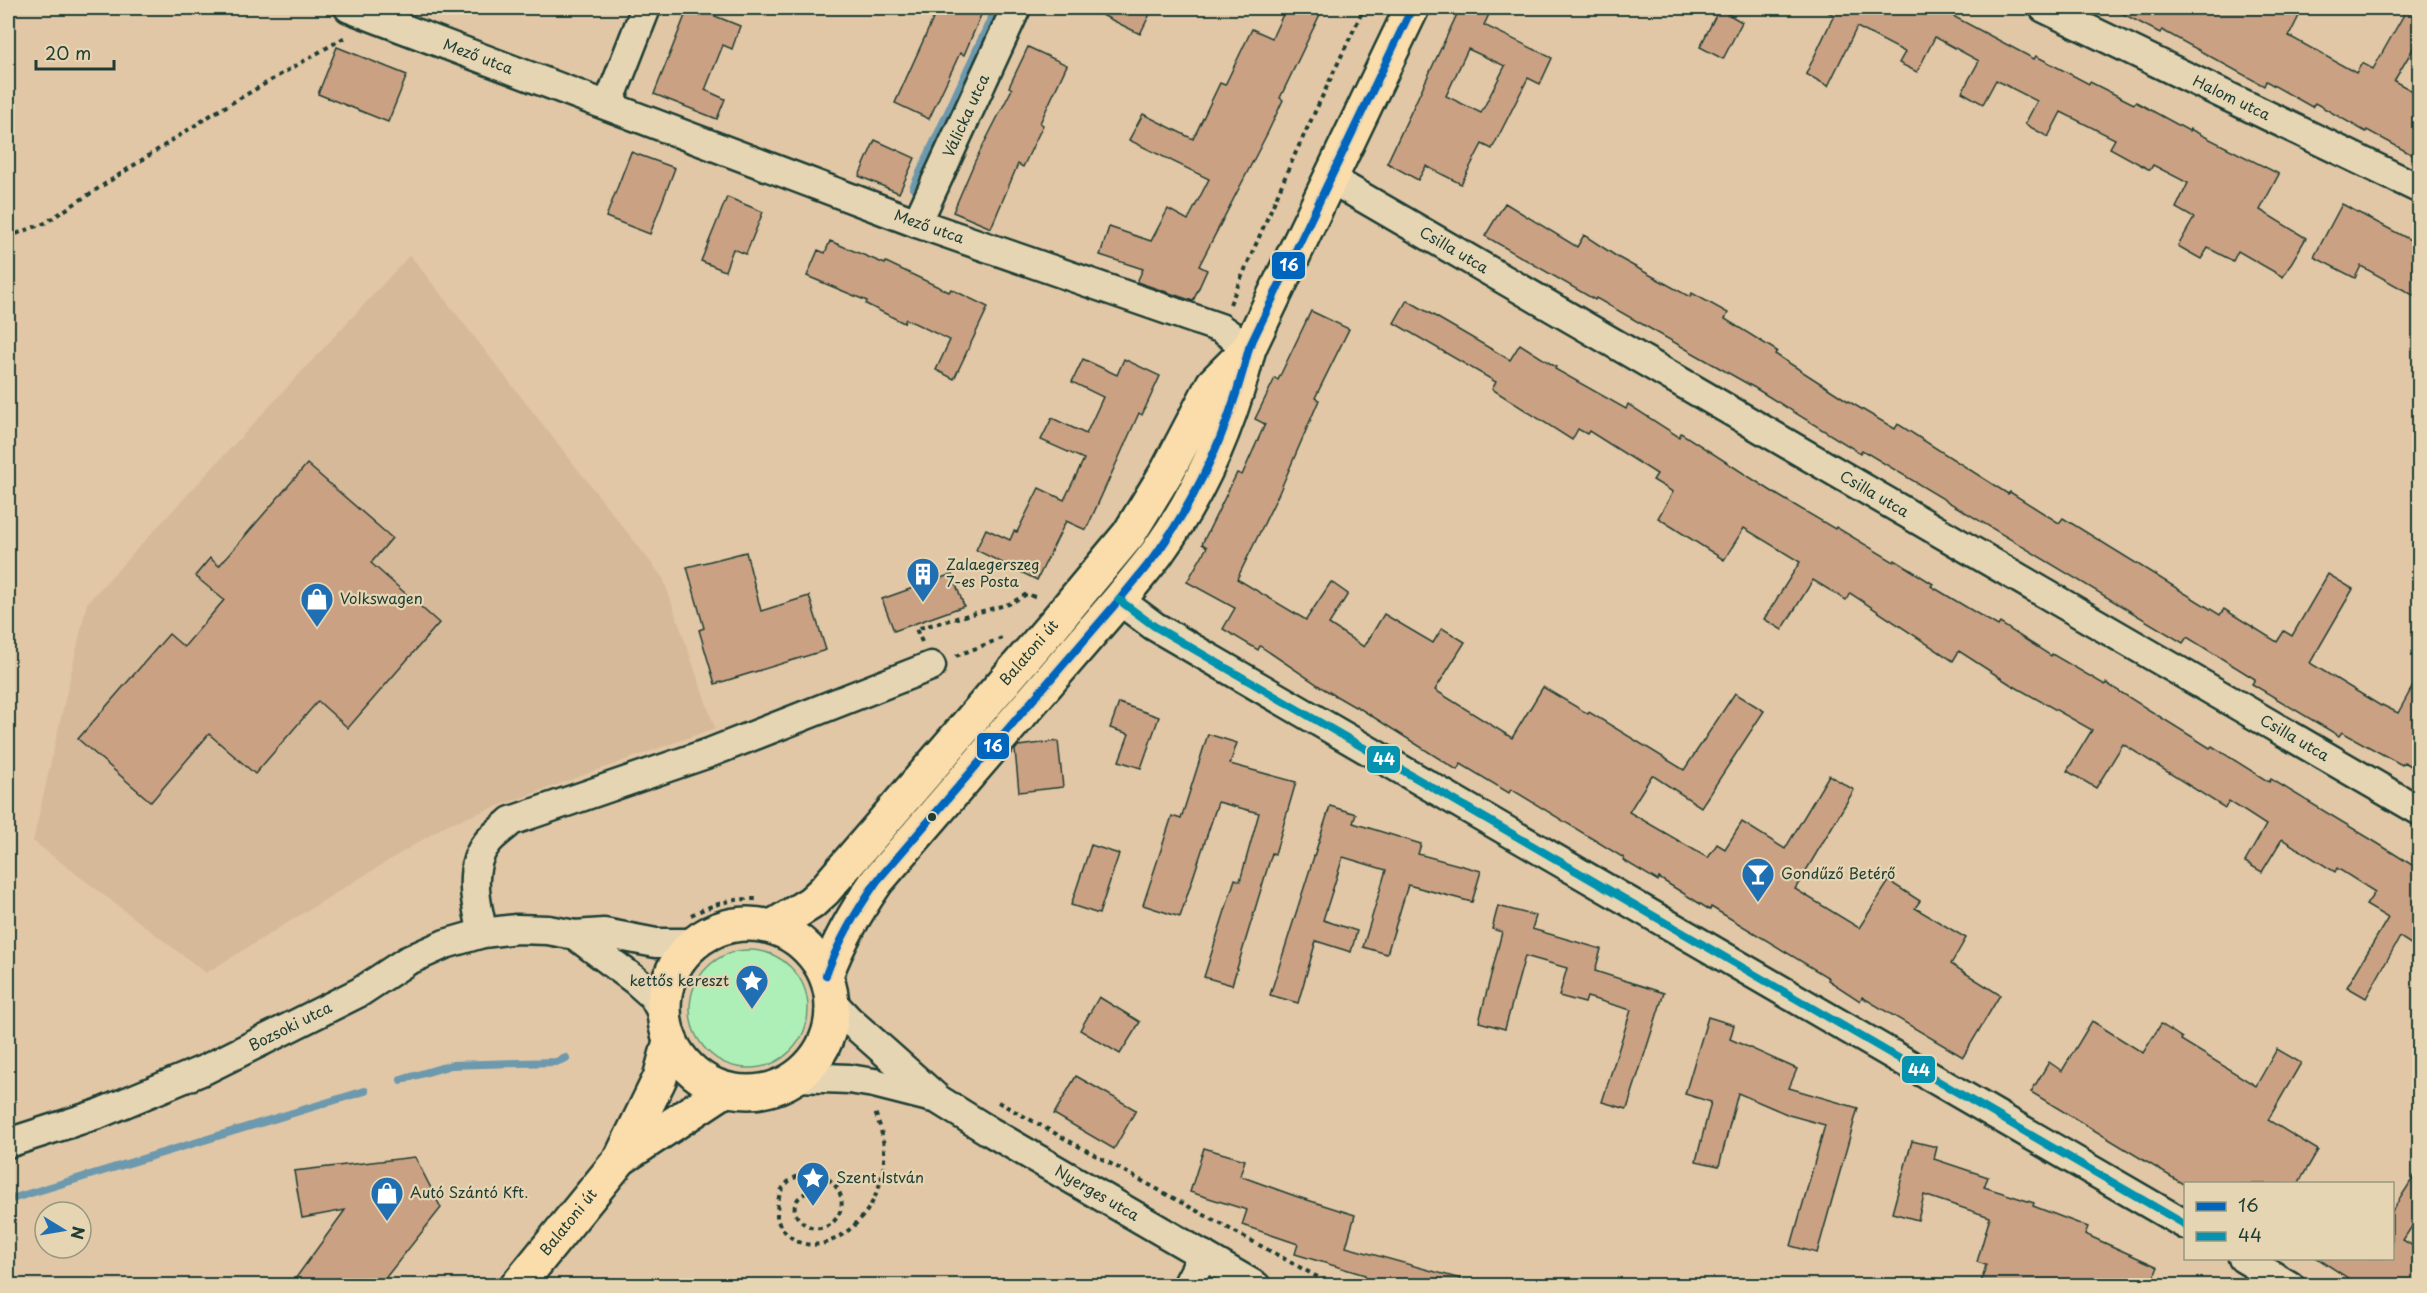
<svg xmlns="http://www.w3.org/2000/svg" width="2427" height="1293" viewBox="0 0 2427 1293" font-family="'Playpen Sans',sans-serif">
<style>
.built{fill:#d6b999}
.green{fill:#aeefb7;stroke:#669676;stroke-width:1.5}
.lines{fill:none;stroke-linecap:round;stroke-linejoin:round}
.stream{stroke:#6c99ae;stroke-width:8}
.building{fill:#cba183;stroke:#1f3d34;stroke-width:1.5;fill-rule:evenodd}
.minor-casing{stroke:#1f3d34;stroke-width:33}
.major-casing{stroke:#1f3d34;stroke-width:38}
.path{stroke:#1f3d34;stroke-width:4;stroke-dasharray:4.5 4.5;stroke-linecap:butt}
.minor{stroke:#e6d5b2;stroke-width:28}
.major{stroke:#faddab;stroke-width:33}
.bus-1-casing{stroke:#e6d5b2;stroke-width:12}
.bus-2-casing{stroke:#e6d5b2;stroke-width:12}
.bus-1{stroke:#0065bd;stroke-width:8}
.bus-2{stroke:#0693af;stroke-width:8}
.bus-dot{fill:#1f3d34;stroke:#e6d5b2;stroke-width:2}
.labels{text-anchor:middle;stroke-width:4.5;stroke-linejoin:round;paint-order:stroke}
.street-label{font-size:15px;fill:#1f3d34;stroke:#e6d5b2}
.poi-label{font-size:15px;fill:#1f3d34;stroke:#e6d5b2;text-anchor:start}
.line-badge{stroke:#e6d5b2;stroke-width:2}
.badge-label{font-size:16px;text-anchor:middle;font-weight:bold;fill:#fff}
</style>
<rect width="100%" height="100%" fill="#e1c7a5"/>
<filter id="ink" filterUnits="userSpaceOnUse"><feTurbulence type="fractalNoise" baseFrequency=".0167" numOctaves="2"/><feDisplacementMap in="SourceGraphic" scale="12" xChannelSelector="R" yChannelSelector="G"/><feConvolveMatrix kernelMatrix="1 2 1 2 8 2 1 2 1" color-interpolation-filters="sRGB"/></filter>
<g filter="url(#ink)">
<path class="built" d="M410,255L663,578L715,728L448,824L206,973L33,841L87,603Z"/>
<circle class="green" cx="749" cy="1009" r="59"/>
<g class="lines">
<g class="stream">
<path d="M913,188L996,8"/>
<path d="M401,1080L451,1065L556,1062L566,1058"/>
<path d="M8,1200L365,1091"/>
</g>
</g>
<g class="building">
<path d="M688,8H718L715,16L740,26L732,49L723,45L705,90L725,99L717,119L654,94Z"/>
<path d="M938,8H984L964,55L960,53L929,119L895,103Z"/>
<path d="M1088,8H1153L1140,34Z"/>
<path d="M1286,8H1323L1280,98L1283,100L1268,132L1199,266L1207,270L1193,301L1137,282L1143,269L1100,255L1109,227L1151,241L1168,209L1188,220L1209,179L1129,140L1143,114L1193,139L1220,83L1225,85L1252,29L1272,38Z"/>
<path d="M1460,8H1492L1484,25L1552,58L1540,84L1528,78L1492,149L1482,144L1461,184L1426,166L1418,180L1387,163ZM1468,49L1505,66L1481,113L1446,96Z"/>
<path d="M1819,8H1938L2034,59L2036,56L2089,84L2090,82L2134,104L2136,102L2189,131L2190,129L2279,174L2260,210L2306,238L2283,277L2238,251L2233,261L2208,248L2201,259L2178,246L2194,218L2176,208L2188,183L2153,165L2150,170L2110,148L2115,139L2061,112L2048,137L2025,124L2037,101L1996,80L1983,104L1962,92L1979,61L1935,37L1917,72L1899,63L1905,52L1857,27L1828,86L1806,74L1834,15Z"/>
<path d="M2112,8H2303L2289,36L2356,73L2362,63L2373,69L2406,11L2420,19V37L2394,81L2420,95V159L2367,130L2366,132L2315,103L2312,107L2266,81L2264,86L2162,30L2160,33Z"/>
<path d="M1719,9L1742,22L1723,59L1700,47Z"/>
<path d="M337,47L407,75L388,122L318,94Z"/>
<path d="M1028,47L1067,65L1040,123L1043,125L1023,167L1018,164L991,228L953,212L975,161L1012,89L1009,87Z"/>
<path d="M875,140L915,158L899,193L859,176Z"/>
<path d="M631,152L675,168L650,234L606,217Z"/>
<path d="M727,197L763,212L746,254L733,249L725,271L701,261Z"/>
<path d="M1505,203L1577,247L1584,235L1619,258L1690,297L1692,293L1728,313L1725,319L1777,351L1775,354L1848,401L1895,429L1898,424L2008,494L2010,492L2059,523L2063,518L2220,615L2224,609L2277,642L2284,631L2292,636L2328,574L2353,589L2310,663L2381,706L2382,705L2398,713L2420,673V771L2404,762L2402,765L2342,732L2339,736L2252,684L2255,679L2187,637L2183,643L1862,450L1860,453L1755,388L1596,298L1595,300L1485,236Z"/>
<path d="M2342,204L2420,245V299L2361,266L2355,278L2314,257Z"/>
<path d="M830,241L885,264L886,262L949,292L951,289L988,307L954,379L936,370L950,340L906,319L904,323L866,304L867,301L807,276L818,250L825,253Z"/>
<path d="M1407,300L1510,360L1520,344L1556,367L1555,369L1626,409L1628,404L1679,437L1681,433L1779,496L1835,529L1836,527L1894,562L1895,560L1933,584L1931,586L1998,626L2000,623L2051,656L2052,654L2105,685L2106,683L2210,748L2212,746L2269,782L2271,779L2377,843L2420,870V950L2400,937L2366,998L2347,987L2388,918L2366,905L2375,892L2337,868L2335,872L2282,839L2262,872L2245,862L2266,825L2229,801L2225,808L2123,744L2096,788L2067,771L2092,730L2010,684L1959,651L1953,661L1850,593L1846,600L1813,580L1782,630L1764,619L1800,562L1744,528L1724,560L1658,518L1673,492L1653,480L1657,474L1589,431L1587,434L1578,429L1572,440L1492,389L1496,382L1394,323Z"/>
<path d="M1311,311L1349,329L1315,398L1319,400L1279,493L1237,579L1306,620L1331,582L1348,594L1329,624L1364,647L1384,614L1433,643L1442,628L1465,642L1435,690L1512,738L1543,687L1588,714L1589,712L1684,770L1735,693L1764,711L1701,807L1652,775L1629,812L1708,858L1717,844L1725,849L1742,822L1785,849L1829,775L1854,790L1795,889L1859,928L1889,881L1920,901L1915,908L1966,938L1951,964L2000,995L1963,1057L1862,997L1860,1001L1828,980L1829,978L1711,907L1710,910L1659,878L1658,881L1623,860L1624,858L1511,789L1509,793L1461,764L1457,770L1356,706L1355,707L1324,689L1260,646L1258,650L1223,629L1235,608L1187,582L1207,547L1202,544L1237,473L1242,475L1265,424L1255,419L1275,378L1278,380Z"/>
<path d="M1083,359L1117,375L1124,359L1160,376L1142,415L1139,413L1086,530L1066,521L1037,580L976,550L986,529L1010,540L1014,531L1017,532L1039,488L1064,500L1084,459L1041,440L1052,418L1086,434L1103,397L1072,382Z"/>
<path d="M307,464L392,538L371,563L439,623L348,728L318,701L255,774L209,734L151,802L78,739L169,634L184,647L224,600L195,576L210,558L219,566Z"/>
<path d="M746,552L761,611L809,596L826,650L715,684L699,630L704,628L687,567Z"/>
<path d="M952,574L964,606L894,631L882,599Z"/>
<path d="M1119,703L1159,717L1141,768L1119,761L1129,734L1110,728Z"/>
<path d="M1208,734L1237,743L1230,764L1296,782L1275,854L1272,853L1232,985L1204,977L1235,879L1240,881L1259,813L1218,802L1180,917L1143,905L1172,816L1181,819Z"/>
<path d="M1058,741L1063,787L1019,792L1015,750L1018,746Z"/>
<path d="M1330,806L1356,814L1353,823L1421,844L1418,854L1481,871L1472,902L1408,885L1387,954L1363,947L1386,870L1343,857L1323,920L1357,931L1351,952L1316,941L1298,1003L1270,995Z"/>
<path d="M1091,845L1119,854L1099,914L1071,905Z"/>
<path d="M1498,906L1536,916L1532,929L1601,949L1595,971L1664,993L1627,1109L1602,1102L1631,1010L1587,997L1585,1003L1559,996L1567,968L1525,956L1505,1029L1479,1022L1502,932L1492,929Z"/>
<path d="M1099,997L1140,1022L1120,1054L1080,1030Z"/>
<path d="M1708,1017L1734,1025L1730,1039L1797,1069L1789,1088L1858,1108L1817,1253L1791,1246L1825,1125L1789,1115L1738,1093L1719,1166L1696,1161L1711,1102L1685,1094Z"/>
<path d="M2092,1021L2143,1053L2161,1024L2182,1038L2181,1040L2256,1086L2277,1049L2301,1063L2268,1120L2318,1150L2298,1184H2183L2031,1092L2049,1062L2062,1071Z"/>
<path d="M1076,1076L1136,1110L1114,1149L1054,1114Z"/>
<path d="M1912,1141L1937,1147L1934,1159L1988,1177L1984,1187L2034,1203L2033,1206L2088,1227L2085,1234L2158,1267L2150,1286H1980L1986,1265L1977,1262L1990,1217L1924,1195L1918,1220L1892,1213Z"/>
<path d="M1204,1148L1245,1160L1240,1176L1298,1197L1355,1215L1346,1247L1461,1279L1460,1286H1362L1365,1275L1295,1254L1298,1244L1242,1225L1247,1210L1190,1192Z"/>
<path d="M415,1157L441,1208L379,1286H290L345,1210L302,1218L294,1171Z"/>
<path d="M2420,1167V1214L2403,1240L2420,1250V1286H2360L2317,1258H2392V1211Z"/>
</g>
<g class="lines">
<defs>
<g id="minor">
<path id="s1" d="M349,8L917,223L1220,328L1249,348"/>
<path id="s2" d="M2044,8L2420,189"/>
<path d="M608,105L646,8"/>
<path id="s3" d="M1331,179L2420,811"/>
<path id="s4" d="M917,223L1016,8"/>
<path d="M1119,600L1154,626L2186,1225"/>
<path d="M483,933C476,905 467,867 487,843C493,835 504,828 511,821L709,753L931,666"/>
<path d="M575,935L635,980L653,996L664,1016"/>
<path id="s5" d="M833,1003L849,1020L939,1100L989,1131L1256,1286"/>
<path d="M797,1077L849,1079L874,1083L933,1098"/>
<path id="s6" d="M8,1143L98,1114L206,1069L360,992L407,961L445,944L483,933L516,929L548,930L575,935L604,933L656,943H695"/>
<path d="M2243,1258L2290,1286"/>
<path d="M1187,1286L1203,1255"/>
</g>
<g id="major">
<circle cx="748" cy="1008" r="84"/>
<path id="s7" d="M772,927L811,903L824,891L1054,624L1129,534L1168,470L1213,384L1249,348"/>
<path d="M826,975C839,940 856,911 877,881L1119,600C1132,584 1145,569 1157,553C1201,492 1231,421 1249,348L1412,8"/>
<path d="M623,1157L725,1090"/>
<path id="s8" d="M517,1286L621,1158L660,1078L670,1041"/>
</g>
</defs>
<use href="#minor" class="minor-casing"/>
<use href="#major" class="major-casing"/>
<g class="path">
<path d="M8,237L45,223L211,115L347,36"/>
<path d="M1230,304L1296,152L1364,8"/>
<path d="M922,642L916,629L1009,604L1027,594L1037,598"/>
<path d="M956,656L1002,638"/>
<path d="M691,915C714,904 733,898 758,899"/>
<path d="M998,1102L1334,1286"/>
<path d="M814,1197L808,1192C771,1208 820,1250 839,1214C842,1208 843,1199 839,1192C830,1171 800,1168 785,1185C777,1194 777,1209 777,1220C800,1263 843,1243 866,1212C876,1199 884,1176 884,1160C885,1142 881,1127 874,1110"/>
</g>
<use href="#minor" class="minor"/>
<use href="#major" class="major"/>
<defs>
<path id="bus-1" d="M826,975C839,940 856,911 877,881L1119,600C1132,584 1145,569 1157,553C1201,492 1231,421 1249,348L1412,8"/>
<path id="bus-2" d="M1119,600L1154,626L2186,1225"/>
</defs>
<use href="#bus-1" class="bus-1-casing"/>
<use href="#bus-2" class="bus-2-casing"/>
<use href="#bus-1" class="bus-1"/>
<use href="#bus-2" class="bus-2"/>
</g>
</g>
<defs>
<symbol id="building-pin" viewBox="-11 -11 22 30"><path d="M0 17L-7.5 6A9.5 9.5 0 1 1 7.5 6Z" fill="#1f6fb2" stroke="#e6d5b2"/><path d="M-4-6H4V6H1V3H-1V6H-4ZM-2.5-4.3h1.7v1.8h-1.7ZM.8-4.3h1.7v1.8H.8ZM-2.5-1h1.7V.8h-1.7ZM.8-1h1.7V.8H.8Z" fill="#fff"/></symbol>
<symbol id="shop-pin" viewBox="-11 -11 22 30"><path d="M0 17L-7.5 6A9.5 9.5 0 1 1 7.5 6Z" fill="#1f6fb2" stroke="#e6d5b2"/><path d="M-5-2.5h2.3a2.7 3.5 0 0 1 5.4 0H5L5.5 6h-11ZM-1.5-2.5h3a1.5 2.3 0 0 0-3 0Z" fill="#fff"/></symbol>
<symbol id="bar-pin" viewBox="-11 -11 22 30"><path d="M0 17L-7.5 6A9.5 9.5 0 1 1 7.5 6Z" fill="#1f6fb2" stroke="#e6d5b2"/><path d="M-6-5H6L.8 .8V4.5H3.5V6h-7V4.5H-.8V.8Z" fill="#fff"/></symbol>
<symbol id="sight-pin" viewBox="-11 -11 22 30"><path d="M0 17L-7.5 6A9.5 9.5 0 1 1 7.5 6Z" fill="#1f6fb2" stroke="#e6d5b2"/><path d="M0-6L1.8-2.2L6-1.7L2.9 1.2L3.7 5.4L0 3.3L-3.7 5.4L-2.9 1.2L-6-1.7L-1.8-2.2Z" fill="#fff"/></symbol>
</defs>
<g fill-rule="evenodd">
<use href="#building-pin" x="904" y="555" width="38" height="52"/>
<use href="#shop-pin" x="298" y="580" width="38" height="52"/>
<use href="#bar-pin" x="1739" y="855" width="38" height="52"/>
<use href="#sight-pin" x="733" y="962" width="38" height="52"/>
<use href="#sight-pin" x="794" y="1159" width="38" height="52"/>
<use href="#shop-pin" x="368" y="1174" width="38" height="52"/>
</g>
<circle class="bus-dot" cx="932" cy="817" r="5"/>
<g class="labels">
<g class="street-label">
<text dy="5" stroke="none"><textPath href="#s1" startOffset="138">Mező utca</textPath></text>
<text dy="5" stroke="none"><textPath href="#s2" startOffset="208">Halom utca</textPath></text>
<text dy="5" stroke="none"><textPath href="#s4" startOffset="118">Válicka utca</textPath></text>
<text dy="5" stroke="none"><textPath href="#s1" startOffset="620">Mező utca</textPath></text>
<text dy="5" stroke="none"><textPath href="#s3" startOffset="142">Csilla utca</textPath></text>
<text dy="5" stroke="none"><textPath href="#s3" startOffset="628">Csilla utca</textPath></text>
<text dy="5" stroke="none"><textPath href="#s7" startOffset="378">Balatoni út</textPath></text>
<text dy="5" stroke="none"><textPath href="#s3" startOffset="1114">Csilla utca</textPath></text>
<text dy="5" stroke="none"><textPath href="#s6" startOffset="306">Bozsoki utca</textPath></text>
<text dy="5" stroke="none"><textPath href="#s5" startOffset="327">Nyerges utca</textPath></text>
<text dy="5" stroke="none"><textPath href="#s8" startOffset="82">Balatoni út</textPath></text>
</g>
<g class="poi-label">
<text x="946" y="570">Zalaegerszeg<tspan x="946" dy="17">7-es Posta</tspan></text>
<text x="340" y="604">Volkswagen</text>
<text x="1781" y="879">Gondűző Betérő</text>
<text x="729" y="986" text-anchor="end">kettős kereszt</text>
<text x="836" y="1183">Szent István</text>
<text x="410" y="1198">Autó Szántó Kft.</text>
</g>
</g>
<g class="line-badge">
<rect x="1271" y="251" width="35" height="29" rx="6" fill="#0065bd"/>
<rect x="976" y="732" width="34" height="28" rx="6" fill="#0065bd"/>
<rect x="1366" y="745" width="35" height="29" rx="6" fill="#0693af"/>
<rect x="1901" y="1055" width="35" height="29" rx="6" fill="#0693af"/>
</g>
<g class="badge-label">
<text x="1289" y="271">16</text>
<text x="993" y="752">16</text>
<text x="1384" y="765">44</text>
<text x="1919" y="1076">44</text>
</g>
<rect width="2427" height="1293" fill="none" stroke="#e6d5b2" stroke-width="30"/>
<rect x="15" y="15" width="2397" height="1263" fill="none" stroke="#1f3d34" stroke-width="2" filter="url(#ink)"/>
<rect x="2184" y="1182" width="210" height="78" fill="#e6d5b2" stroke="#969880" stroke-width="1.5"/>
<rect x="2196" y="1202" width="30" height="9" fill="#0065bd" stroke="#969880" stroke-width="1.5"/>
<text x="2238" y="1212" font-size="18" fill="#1f3d34">16</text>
<rect x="2196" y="1232" width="30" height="9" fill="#0693af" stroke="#969880" stroke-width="1.5"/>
<text x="2238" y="1242" font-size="18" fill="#1f3d34">44</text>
<g transform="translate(63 1230) rotate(101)"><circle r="28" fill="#e6d5b2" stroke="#969880" stroke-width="1.5"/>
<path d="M0-4.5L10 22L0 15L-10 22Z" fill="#1f6fb2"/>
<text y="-9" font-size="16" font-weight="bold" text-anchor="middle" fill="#1f3d34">N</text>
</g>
<path d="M36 60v9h78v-9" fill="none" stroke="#1f3d34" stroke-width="3"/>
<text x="45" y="60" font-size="18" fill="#1f3d34" stroke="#e6d5b2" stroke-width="4.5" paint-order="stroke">20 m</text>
</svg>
